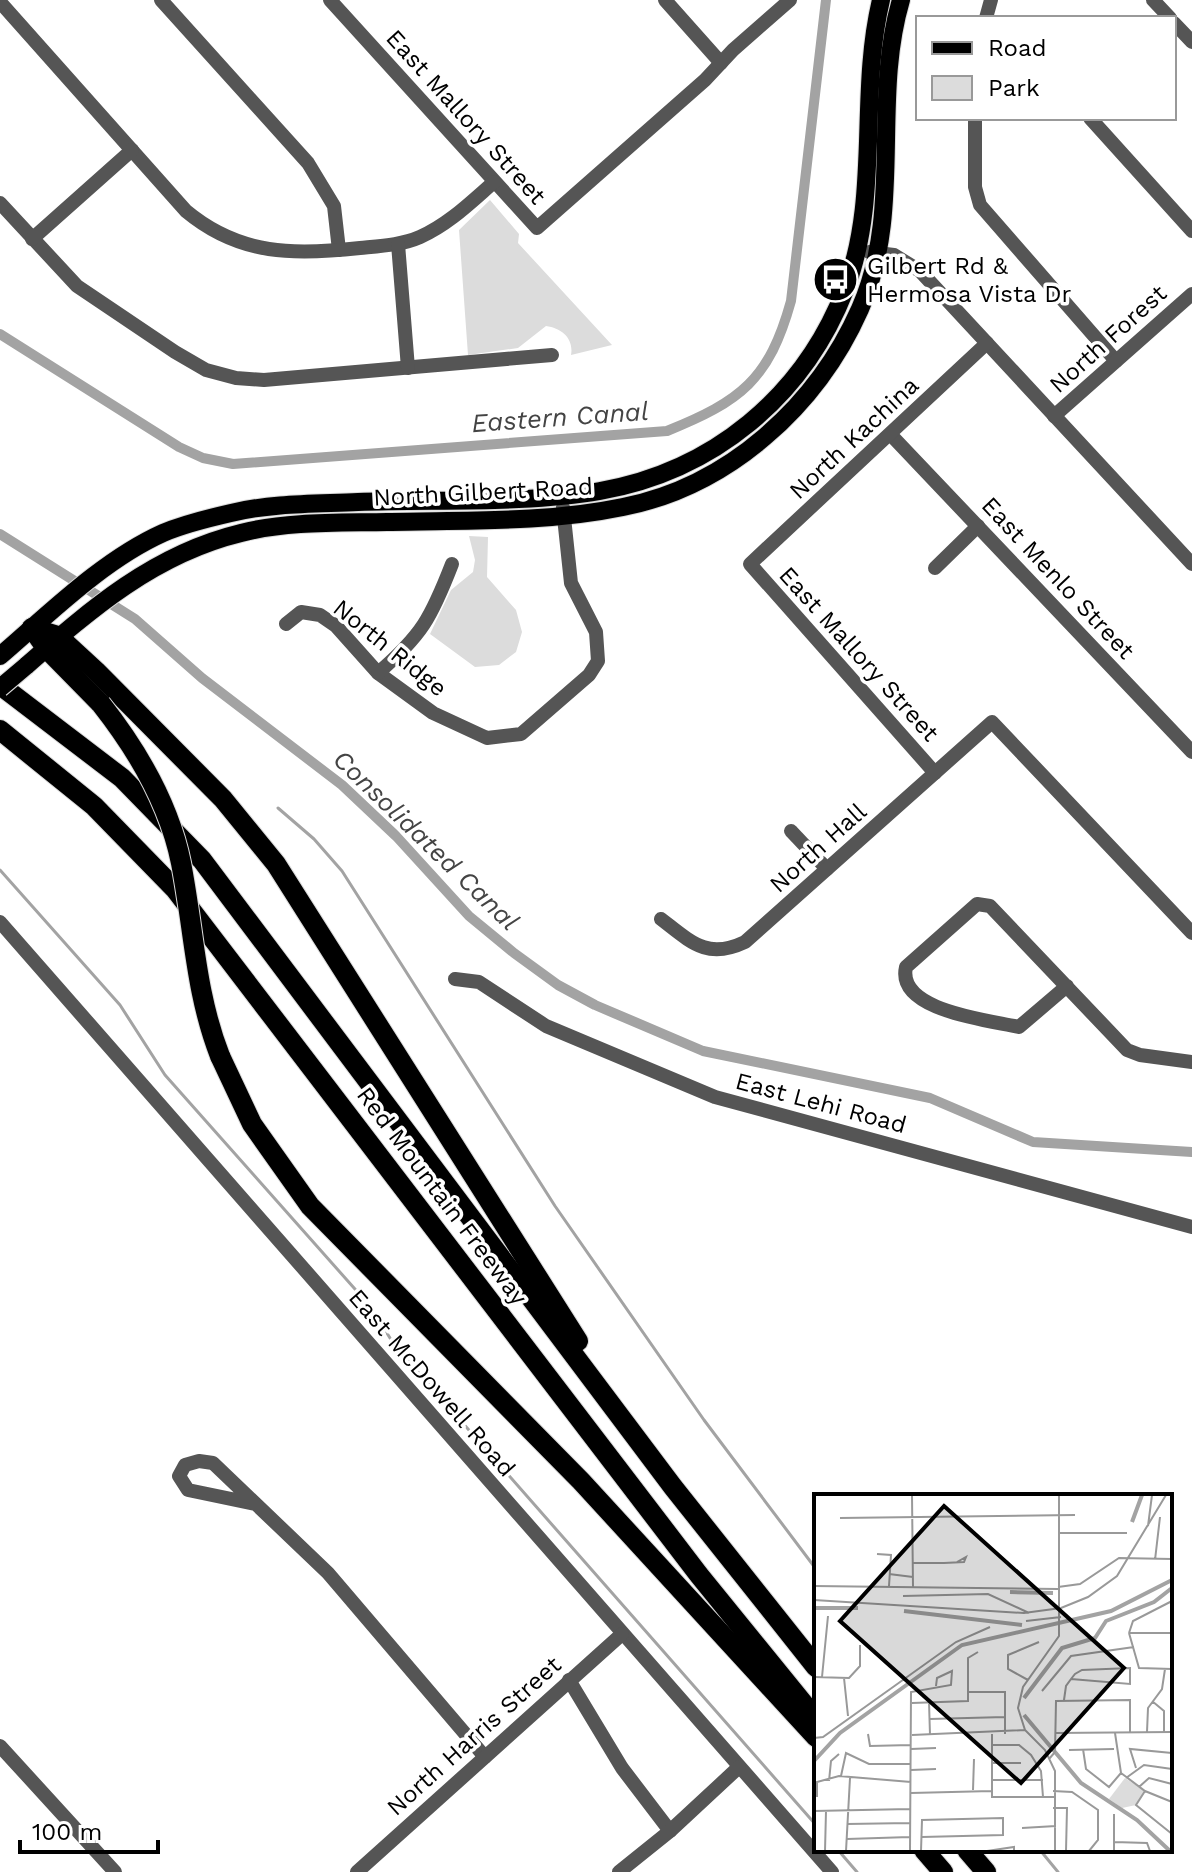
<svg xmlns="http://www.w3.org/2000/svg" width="1192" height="1872" viewBox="0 0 1192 1872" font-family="'Work Sans',sans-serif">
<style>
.green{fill:#dcdcdc}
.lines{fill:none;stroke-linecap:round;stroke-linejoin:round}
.stream{stroke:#a3a3a3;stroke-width:3}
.canal{stroke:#a3a3a3;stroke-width:10}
.major-casing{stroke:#dbdbdb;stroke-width:20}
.highway-casing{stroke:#dbdbdb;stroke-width:22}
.minor{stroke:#555;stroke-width:14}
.major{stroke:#000;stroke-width:18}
.highway{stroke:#000;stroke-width:20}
.major-bridge-casing{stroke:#dbdbdb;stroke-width:20;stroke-linecap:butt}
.highway-bridge-casing{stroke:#dbdbdb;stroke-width:22;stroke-linecap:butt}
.major-bridge{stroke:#000;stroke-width:18}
.highway-bridge{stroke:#000;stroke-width:20}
.labels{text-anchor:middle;stroke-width:7;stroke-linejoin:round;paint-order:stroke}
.street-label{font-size:24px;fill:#000;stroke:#fff}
.poi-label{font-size:24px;fill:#000;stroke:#fff;text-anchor:start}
.water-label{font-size:26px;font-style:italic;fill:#444;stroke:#fff}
.inset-river{fill:none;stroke:#a3a3a3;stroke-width:4}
.inset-road{fill:none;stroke:#999;stroke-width:2}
.view{fill:#000;fill-opacity:0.15;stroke:#000;stroke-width:4}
.inset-edge{fill:none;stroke:#000;stroke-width:4}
</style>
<rect width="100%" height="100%" fill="#fff"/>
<g class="green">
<path d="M490,200L519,234L518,243L612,345L571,355C574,339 562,328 546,326L518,348L468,355L459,230Z"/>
<path d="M469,536L488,537L487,577L516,610L522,632L516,652L499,665L475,667L430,634L451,590L473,572L475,560Z"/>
</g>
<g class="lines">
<g class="stream">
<path d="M278,808L314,839L342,871L555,1206L704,1420L816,1569"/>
<path d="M0,870L120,1005L165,1075L370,1306L395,1346L816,1825"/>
<path d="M838,1850L857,1872"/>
<path d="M1040,1850L1058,1872"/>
</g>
<g class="canal">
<path d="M0,334L179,447L203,458L233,464L667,431C741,401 769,380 791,301L826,0"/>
<path d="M0,534L135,619L202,678L342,785L396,836L469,916L514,953L558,985L595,1005L703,1051L930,1098L1033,1142L1192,1152"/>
</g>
<defs>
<g id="major">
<path d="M0,656C50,613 103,560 163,533C184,524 209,518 231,513C272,503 315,504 358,502C433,499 527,504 600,491C713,471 803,397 845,290C881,197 858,96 881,0"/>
<path d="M26,666C91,609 154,554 241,533C288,521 338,523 387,522C466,520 546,523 623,507C729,486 817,406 860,309C904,210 871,101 901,0"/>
</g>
<g id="highway">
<path d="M32,628L58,636L96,671L223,799L276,864L578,1341"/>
<path d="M32,628L46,648L101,704"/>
<path d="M0,685L122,778L202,860L673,1487L816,1667"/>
<path d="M0,730L94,806L175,889L699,1575L816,1719"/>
<path d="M220,1056L252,1124L310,1206L581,1481L816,1737"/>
<path d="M924,1850L943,1872"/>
<path d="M967,1850L986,1872"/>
</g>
</defs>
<use href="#major" class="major-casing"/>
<use href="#highway" class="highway-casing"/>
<g class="minor">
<path d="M161,0L308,163L334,206L339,250"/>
<path d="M330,0L537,228L705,80L733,50L790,0"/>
<path d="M665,0L721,63"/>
<path d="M1153,0L1170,18"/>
<path d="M0,2L186,211C240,256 295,255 360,248C381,246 402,245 420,237C449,224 471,202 494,182"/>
<path d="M986,18L991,0"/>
<path d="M1174,23L1192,42"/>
<path d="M975,118V187L980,205L1116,361"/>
<path d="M1090,118L1192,231"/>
<path d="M0,203L77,286L175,352L206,370L236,378L264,380L552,355"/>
<path d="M32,239L132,150"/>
<path d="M398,244L408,368"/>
<path d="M869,252L894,255L920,271L1192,564"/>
<path d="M1054,416L1192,294"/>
<path d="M891,435L1192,752"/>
<path d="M935,568L978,526"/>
<path d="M286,624L301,612L320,615L336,626L378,673L433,713L487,738L521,734L589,675L598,661L596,632L571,583L563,508"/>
<path d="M378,673C422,635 431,618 452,564"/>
<path d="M935,773L750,564L987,343"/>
<path d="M791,831L827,869"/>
<path d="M661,919C691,942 707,960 745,942L992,722L1192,933"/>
<path d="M0,922L832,1872"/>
<path d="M455,979L479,982L546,1026L715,1097L1192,1227"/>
<path d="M1067,986L1019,1027C989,1020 896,1011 906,967L977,904L990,906L1127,1050L1140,1055L1192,1062"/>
<path d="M255,1504L188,1490L179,1476L185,1465L199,1461L213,1463L328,1573L485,1757"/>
<path d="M569,1680L622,1768L670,1831"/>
<path d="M0,1746L115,1872"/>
<path d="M357,1872L622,1634"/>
<path d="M619,1872L670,1831L739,1767"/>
</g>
<use href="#major" class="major"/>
<use href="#highway" class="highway"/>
<defs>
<path id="major-bridge" d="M0,688L26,666"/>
<path id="highway-bridge" d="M101,704C138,751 169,803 181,863C194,929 195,992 220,1056"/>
</defs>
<use href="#major-bridge" class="major-bridge-casing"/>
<use href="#highway-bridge" class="highway-bridge-casing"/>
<use href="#major-bridge" class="major-bridge"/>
<use href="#highway-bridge" class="highway-bridge"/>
</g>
<defs>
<symbol id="bus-disc" viewBox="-11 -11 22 22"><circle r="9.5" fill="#000" stroke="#fff"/><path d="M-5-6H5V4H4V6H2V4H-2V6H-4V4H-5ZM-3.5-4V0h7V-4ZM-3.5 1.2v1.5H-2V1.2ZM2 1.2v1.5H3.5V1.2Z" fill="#fff"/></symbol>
</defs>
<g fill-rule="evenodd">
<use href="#bus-disc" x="810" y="254" width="51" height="51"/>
</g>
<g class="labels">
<g class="street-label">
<text transform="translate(466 117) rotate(48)" y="8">East Mallory Street</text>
<text transform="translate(1108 339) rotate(-42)" y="8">North Forest</text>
<text transform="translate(854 438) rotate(-43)" y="8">North Kachina</text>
<text transform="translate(483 492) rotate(-3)" y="8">North Gilbert Road</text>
<text transform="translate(1058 578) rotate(47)" y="8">East Menlo Street</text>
<text transform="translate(390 648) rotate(39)" y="8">North Ridge</text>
<text transform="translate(859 654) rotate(48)" y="8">East Mallory Street</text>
<text transform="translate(818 848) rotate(-42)" y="8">North Hall</text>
<text transform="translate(821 1103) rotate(15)" y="8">East Lehi Road</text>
<text transform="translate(442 1196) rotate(53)" y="8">Red Mountain Freeway</text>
<text transform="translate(432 1383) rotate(49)" y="8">East McDowell Road</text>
<text transform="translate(474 1736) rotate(-42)" y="8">North Harris Street</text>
</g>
<g class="poi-label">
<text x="867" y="274">Gilbert Rd &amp;<tspan x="867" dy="28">Hermosa Vista Dr</tspan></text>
</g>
<g class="water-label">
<text transform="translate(560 417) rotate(-4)" y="9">Eastern Canal</text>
<text transform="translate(426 840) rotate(44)" y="9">Consolidated Canal</text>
</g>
</g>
<g transform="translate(814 1494)">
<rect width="358" height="358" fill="#fff"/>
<path d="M311,284L331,297L322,311L308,314L295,305Z" fill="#dcdcdc"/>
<path class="inset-river" d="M318,28L328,1M196,98L239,99M0,114H44M90,117L208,131M210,204L248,154L281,144L292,127L340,108L358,94M210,221L267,289L323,326L356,357M0,267L26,239L148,151L297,117L358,86"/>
<path class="inset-road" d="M98,1L99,93M26,24L261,21M334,32L338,1M245,39H313M63,60L77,61L75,92M341,66L346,23M99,69H130L150,68L152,63L143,68M75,80L99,83M0,92L244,95M244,93L266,90L305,64L358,65M89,102L174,100L215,119M0,106L210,119L247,114L274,103L303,82L352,1M212,127L247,123M315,139L325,174L358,175M315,139L319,127L358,107M315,139H358M0,183L35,184L46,172V151M8,183L14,122M30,184L34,222M214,186L194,175V161L225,148M228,197L257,162L320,153M154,198H191V240M250,206L252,192L257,185L261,180L268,176L316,174V190L257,185M338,207L350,217V238M115,208L116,241M0,209L1,244M98,209L154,207V164L164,158M116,225L191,223M333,238L334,214L348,195L351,175M241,239L358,238M301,239L307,279L331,297L358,308M54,240L56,252L97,251M178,240V303H242M98,241L211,236M0,244L9,243L142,148L176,133M178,251H205L217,261L227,277L229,303M97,255L122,254M269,255L272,275L295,293L307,279M255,256L300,255M235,265L241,258L242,207L316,206V239M178,269H207M322,274L316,255L358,259M97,276L122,275M27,282L32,259L55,270H97M312,284L330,271L358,275M178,286H229M15,287L17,267L25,260M325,293L335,284L358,290M159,296L160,265M239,297L258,298L284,316V346L275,357M331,297L322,311L358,340M97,299L178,297M3,303V288L25,282L97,288M239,314H253L252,357M0,317L96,315M33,330L96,329M208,334L242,332M33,345L96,343M300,348L333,349L336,357M11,357L12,317M32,357L36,284M72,357H103M96,357L97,198L137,191L138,177L123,184L122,192M107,357L108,326L189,324V341L108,343M173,357L200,353V357M241,357V277L231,256L211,236L204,214L209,193L245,142V1M300,357V320"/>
<path class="view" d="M130,12L310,174L207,289L26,127Z"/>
<rect width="358" height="358" class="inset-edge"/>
</g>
<rect x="916" y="16" width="260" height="104" fill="#ffffff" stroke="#999999" stroke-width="2"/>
<rect x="932" y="42" width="40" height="12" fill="#000000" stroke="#999999" stroke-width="2"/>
<text x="988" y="56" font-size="24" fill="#000000">Road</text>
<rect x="932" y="76" width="40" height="24" fill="#dcdcdc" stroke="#999999" stroke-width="2"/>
<text x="988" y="96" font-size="24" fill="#000000">Park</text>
<path d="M20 1840v12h138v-12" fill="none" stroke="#000000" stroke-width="4"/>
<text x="32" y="1840" font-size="24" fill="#000000" stroke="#ffffff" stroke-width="6" paint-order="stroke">100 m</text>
</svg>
